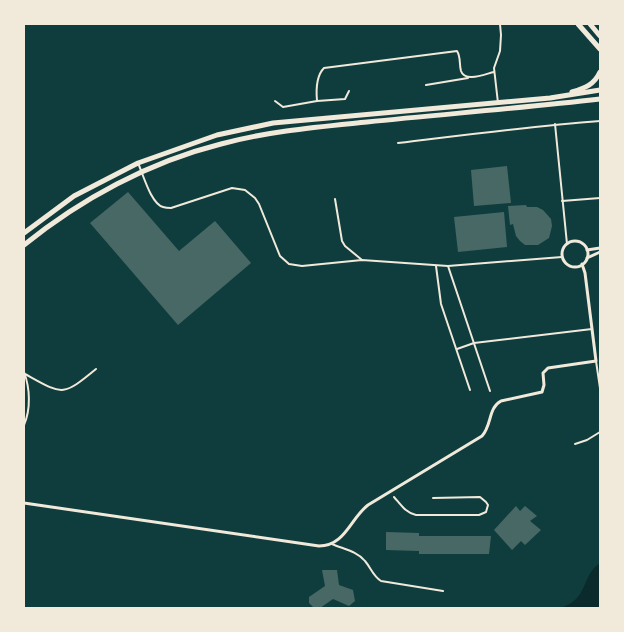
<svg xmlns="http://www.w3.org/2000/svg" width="624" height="632" viewBox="0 0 624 632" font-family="'DejaVu Sans',sans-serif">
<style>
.water{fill:#0a2a2b}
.building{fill:#486865}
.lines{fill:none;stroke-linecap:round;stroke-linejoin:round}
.service{stroke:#f1e9da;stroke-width:2}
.minor{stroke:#f1e9da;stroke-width:3}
.secondary{stroke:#f1e9da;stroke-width:5}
.primary{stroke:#f1e9da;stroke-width:5}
</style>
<rect width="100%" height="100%" fill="#0f3d3e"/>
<path class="water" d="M600,563V608H560C589,600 581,575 600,563Z"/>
<g class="building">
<path d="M507,166L511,203L474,206L471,170Z"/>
<path d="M128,192L179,251L215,221L251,263L178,325L90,223Z"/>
<path d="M526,205L527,207H537L543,210L551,219L552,226L549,238L538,245H525L520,241L516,236L513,224L510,225L508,206Z"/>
<path d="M504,212L507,247L458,252L454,217Z"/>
<path d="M516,506L520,511L525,506L537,516L530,521L541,530L525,545L521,541L512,550L494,530Z"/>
<path d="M386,532L419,533V536H491L489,554H419V551L386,550Z"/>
<path d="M322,570H337L339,585L353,590L355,601L349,606L333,599L320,608L313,607L309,603V597L325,586Z"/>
</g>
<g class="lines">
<g class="service">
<path d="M426,85L468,78"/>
<path d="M349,91L345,99L317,101C316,90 316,76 324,68L457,51C461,57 459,64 461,71C465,83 485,74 494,72"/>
<path d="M275,101L283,107L317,101"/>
<path d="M498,103L494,68L500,51L501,35L500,24"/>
<path d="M555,124L567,244"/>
<path d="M398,143C465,135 532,126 600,121"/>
<path d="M138,163C143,174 151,204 163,207C166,208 169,208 171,208L232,188L245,190L255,198L259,204L280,256L289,264L302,266L362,260L448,266L562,257"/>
<path d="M335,199L342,241L345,246L362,260"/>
<path d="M562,201L600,198"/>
<path d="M436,266L441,304L470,390"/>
<path d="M448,266L490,391"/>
<path d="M457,349L474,343L592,329"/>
<path d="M596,361L600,388"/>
<path d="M24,372C30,388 31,409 24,425"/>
<path d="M25,374C63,395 62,397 96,369"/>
<path d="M575,444L587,440L600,432"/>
<path d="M394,497C401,505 406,513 416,515H479L486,512L488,505L486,502L480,497L433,498"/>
<path d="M332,544C343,549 357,551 365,561C371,568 373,576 381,581L443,591"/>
</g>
<g class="minor">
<circle cx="575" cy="254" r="13"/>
<path d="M587,250L600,248"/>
<path d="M587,258L600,252"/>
<path d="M24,503L319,546C345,546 350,519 368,505L482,436C492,425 488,408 501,401L542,392L544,385L543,373L548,368L596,361L585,273L582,264"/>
</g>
<g class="secondary">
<path d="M578,24L600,49"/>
<path d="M590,24L600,36"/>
</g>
<g class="primary">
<path d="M572,92C585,88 594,85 600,72"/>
<path d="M24,233L74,196L138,163L217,135L273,123L550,98L600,90"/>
<path d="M24,245C81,199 149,162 221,144C269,131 318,127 367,122C445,114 522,108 600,99"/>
</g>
</g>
<rect width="624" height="632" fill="none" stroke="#f1e9da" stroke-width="50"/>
</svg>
